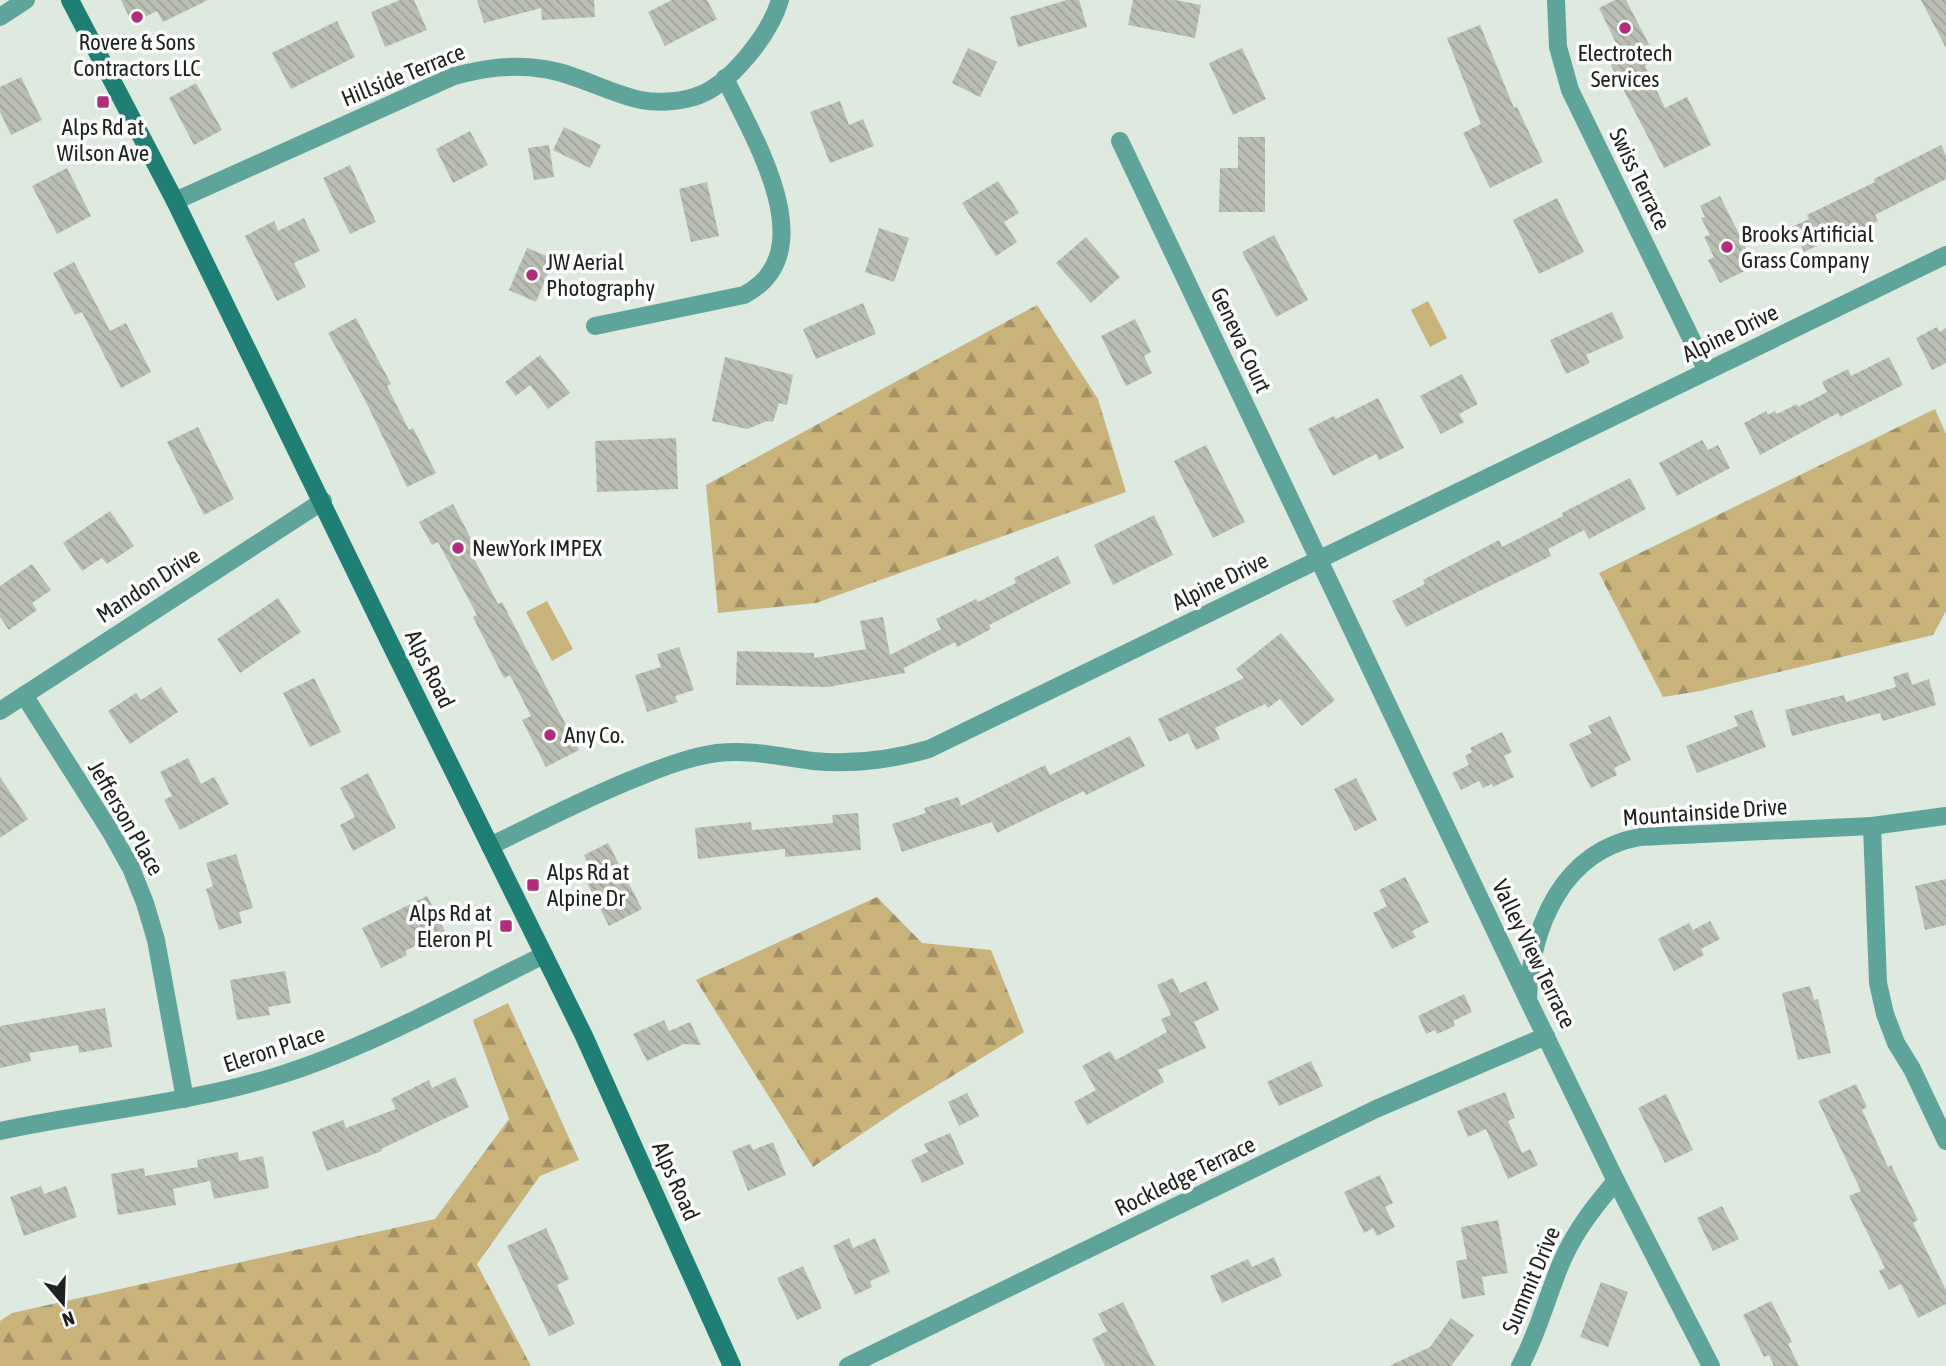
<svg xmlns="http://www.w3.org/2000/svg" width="1946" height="1366" viewBox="0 0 1946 1366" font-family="'Asap Condensed',sans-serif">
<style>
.forest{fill:url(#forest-firs)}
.pitch{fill:#cab27b}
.building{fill:url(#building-back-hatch)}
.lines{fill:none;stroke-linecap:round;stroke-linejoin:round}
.minor{stroke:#5fa49a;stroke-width:18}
.secondary{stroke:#1f7f75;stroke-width:18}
.poi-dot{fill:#af2e7a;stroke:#fff;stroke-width:2.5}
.labels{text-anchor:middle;stroke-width:7;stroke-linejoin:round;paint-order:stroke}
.poi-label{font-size:23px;fill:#1e221f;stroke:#fff;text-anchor:start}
.street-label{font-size:23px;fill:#1e221f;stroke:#fff}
</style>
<defs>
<pattern id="forest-firs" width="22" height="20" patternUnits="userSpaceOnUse" patternTransform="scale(1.75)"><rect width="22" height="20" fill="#cab27b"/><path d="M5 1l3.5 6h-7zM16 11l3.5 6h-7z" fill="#a39064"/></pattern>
<pattern id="building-back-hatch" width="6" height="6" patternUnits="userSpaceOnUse" patternTransform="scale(1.75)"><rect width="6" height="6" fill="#babdb2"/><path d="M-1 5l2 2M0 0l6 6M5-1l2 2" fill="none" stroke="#9fa299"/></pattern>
</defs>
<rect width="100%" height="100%" fill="#dee9e0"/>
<g class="forest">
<path d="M1037,305L1098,399L1126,492L816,603L718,613L706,485Z"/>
<path d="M1935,409L1946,434V611L1933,635L1700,691L1663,697L1599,573Z"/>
<path d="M877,897L922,943L991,950L1024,1032L900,1108L813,1167L696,980Z"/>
<path d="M508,1003L579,1160L540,1176L477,1264L531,1366H0V1321L12,1313L435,1219L509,1119L473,1020Z"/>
</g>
<g class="pitch">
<path d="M1428,301L1447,338L1430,347L1411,310Z"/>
<path d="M547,601L573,649L552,661L526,612Z"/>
</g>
<g class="building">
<path d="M121,0H208L163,22L157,11L132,23Z"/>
<path d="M400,0H414L427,30L385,47L371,12Z"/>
<path d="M477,0H594L595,17L542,20L541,8L484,23Z"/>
<path d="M672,0H707L717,19L665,46L648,12Z"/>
<path d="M1067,0H1079L1087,27L1018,47L1010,17Z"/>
<path d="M1133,0H1175L1201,5L1195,38L1128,25Z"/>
<path d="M1615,0H1626L1657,60L1645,66L1665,108L1687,97L1711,145L1664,168L1605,54L1618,47L1599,8Z"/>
<path d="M1921,0H1946V48Z"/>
<path d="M337,21L355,57L291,89L272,53Z"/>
<path d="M1480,25L1514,108L1517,107L1543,162L1490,188L1463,133L1481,124L1447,38Z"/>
<path d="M968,48L997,62L980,97L952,83Z"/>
<path d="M1242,48L1266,99L1233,115L1209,63Z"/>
<path d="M21,77L42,120L11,135L0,112V87Z"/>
<path d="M196,83L222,130L194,145L169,98Z"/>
<path d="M840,101L849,125L863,119L874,146L830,163L810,112Z"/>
<path d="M564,127L601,145L590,168L553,150Z"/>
<path d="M470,131L488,165L453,183L436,149Z"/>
<path d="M1238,137H1265V212H1219L1220,168H1238Z"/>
<path d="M549,145L554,177L534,180L528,148Z"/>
<path d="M1941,145L1946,156V179L1875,215L1878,221L1847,236L1845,232L1804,252L1792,227L1809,219L1807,215L1875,182L1874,179Z"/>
<path d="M350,165L376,222L350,234L323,178Z"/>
<path d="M67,168L91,216L57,234L32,186Z"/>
<path d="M998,181L1019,213L1004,222L1017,242L996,256L962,203Z"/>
<path d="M707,182L719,236L691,242L679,189Z"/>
<path d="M1720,196L1755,266L1720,283L1708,260L1714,257L1704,237L1710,235L1701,218L1705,217L1700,206Z"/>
<path d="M1557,198L1584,252L1539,274L1513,220Z"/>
<path d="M304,218L320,251L294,263L306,287L277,301L245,236L274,221L278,231Z"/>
<path d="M879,228L909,238L894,282L865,272Z"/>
<path d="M1274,235L1308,300L1276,317L1242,252Z"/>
<path d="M1086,237L1120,277L1091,303L1056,263Z"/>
<path d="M527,248L554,259L536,302L509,290Z"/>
<path d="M74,262L110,331L126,323L151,372L121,388L82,312L75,315L53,273Z"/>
<path d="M863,303L876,334L816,359L803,329Z"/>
<path d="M1612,312L1624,338L1586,355L1590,363L1566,374L1550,340Z"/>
<path d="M356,318L391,384L387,386L409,430L413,428L436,473L407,487L364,398L328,333Z"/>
<path d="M1135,319L1151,352L1144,356L1152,373L1126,386L1101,336Z"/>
<path d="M1937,327L1939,332L1946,328V363L1932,370L1916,338Z"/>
<path d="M540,355L570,393L548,409L530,385L516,396L505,382Z"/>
<path d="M725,357L793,375L787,405L779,403L773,422L767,421L747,429L712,421Z"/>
<path d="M1889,357L1903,385L1840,417L1838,413L1760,455L1744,423L1766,411L1768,415L1775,411L1777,414L1797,404L1798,407L1827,392L1822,382L1848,369L1851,376Z"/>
<path d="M1462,374L1478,404L1459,414L1464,422L1441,434L1420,396Z"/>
<path d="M1378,398L1404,448L1379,460L1376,454L1333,476L1308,429L1334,416L1336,419Z"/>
<path d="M198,427L234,499L204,515L167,442Z"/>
<path d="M676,438L678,489L597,492L595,441Z"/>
<path d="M1702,440L1708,450L1718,445L1730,468L1677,496L1659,463Z"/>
<path d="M1206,445L1245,522L1213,538L1174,461Z"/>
<path d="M1630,478L1646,509L1589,539L1584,530L1548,549L1551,556L1406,627L1392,601L1425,584L1423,580L1499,540L1502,547L1563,516L1562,513Z"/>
<path d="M453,504L477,550L471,553L498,604L502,602L579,750L546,767L522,720L531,716L510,675L504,678L473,617L477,615L438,542L432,545L419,522Z"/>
<path d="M110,511L134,546L107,564L102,558L82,571L63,543Z"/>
<path d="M1154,515L1173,555L1113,585L1094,545Z"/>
<path d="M1058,556L1071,583L989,625L991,629L957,647L955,642L904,668L905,673L828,687L736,685L737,651L814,653V658L866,649L860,621L883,617L890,655L941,629L936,619L976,599L978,602L1016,583L1014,578Z"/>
<path d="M32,564L51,590L32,603L37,610L9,630L0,617V586Z"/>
<path d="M278,598L301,632L240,673L217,639Z"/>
<path d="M1281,633L1335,700L1302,726L1280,699L1268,708L1265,704L1215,728L1220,739L1196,750L1188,733L1169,742L1158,719L1244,678L1236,669Z"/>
<path d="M679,647L694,690L675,696L678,702L647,712L635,675L661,667L657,654Z"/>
<path d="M1908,672L1912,685L1929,679L1936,705L1883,721L1880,713L1792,736L1785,710L1844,695L1846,702L1896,687L1893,677Z"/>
<path d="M314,678L341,732L310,747L283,693Z"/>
<path d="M161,687L178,712L130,744L108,711L136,693L141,700Z"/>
<path d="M1752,710L1766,747L1697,773L1686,746L1738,726L1734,716Z"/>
<path d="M1610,716L1631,760L1614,768L1617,775L1591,788L1569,744L1592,733L1588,726Z"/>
<path d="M1502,732L1512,752L1504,756L1514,777L1493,787L1492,784L1483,788L1479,781L1461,790L1452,773L1469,765L1465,756L1472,752L1470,748Z"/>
<path d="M1130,736L1145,766L1086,795L1084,791L997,833L992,822L902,852L892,824L926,813L924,808L958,797L961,806L1045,765L1050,775Z"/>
<path d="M188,758L201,784L214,777L229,804L180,830L164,800L172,796L160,772Z"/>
<path d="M368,773L396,828L353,851L340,825L355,817L340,788Z"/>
<path d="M0,777L28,819L0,838Z"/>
<path d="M1356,778L1377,820L1355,831L1334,789Z"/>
<path d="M858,813L861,850L785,857V849L698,859L695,828L751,822L752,830L833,823L832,815Z"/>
<path d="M608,843L642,909L609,926L584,877L593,873L584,855Z"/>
<path d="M236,854L253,908L239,912L242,923L219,930L206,889L213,886L206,863Z"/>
<path d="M1405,877L1429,922L1412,931L1416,937L1392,949L1373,913L1387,906L1379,890Z"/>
<path d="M1946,879V925L1925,930L1915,886Z"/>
<path d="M427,896L445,931L405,951L407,955L381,968L362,928Z"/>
<path d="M1710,921L1720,939L1701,949L1704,955L1674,971L1658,939L1689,923L1693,930Z"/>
<path d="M285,971L291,1003L268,1007L270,1015L237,1020L230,980Z"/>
<path d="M1173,978L1180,993L1206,981L1219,1010L1194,1022L1206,1048L1158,1070L1164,1082L1087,1125L1074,1102L1096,1090L1082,1066L1110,1051L1116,1060L1167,1032L1161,1019L1171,1015L1157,985Z"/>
<path d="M1810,986L1814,1000L1818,999L1831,1053L1798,1060L1782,993Z"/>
<path d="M1464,994L1472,1012L1453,1021L1455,1026L1437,1034L1435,1030L1426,1034L1418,1016Z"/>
<path d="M105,1008L112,1047L79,1053L78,1045L29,1053L31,1061L0,1068V1026Z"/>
<path d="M664,1020L669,1031L690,1022L701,1045L684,1044L647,1061L633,1034Z"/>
<path d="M1311,1061L1323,1086L1279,1106L1267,1082Z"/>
<path d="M455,1077L469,1107L381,1149L382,1151L327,1171L312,1132L343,1120L346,1128L396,1109L391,1099L429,1080L432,1088Z"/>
<path d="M1856,1084L1867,1107L1862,1110L1888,1167L1891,1165L1918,1220L1913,1223L1946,1290V1304L1918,1318L1901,1284L1889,1290L1879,1271L1885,1268L1849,1196L1861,1191L1818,1101Z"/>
<path d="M1505,1092L1515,1118L1508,1121L1522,1153L1530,1149L1538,1165L1508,1179L1486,1129L1468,1137L1457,1111Z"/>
<path d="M967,1093L979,1116L959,1126L948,1102Z"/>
<path d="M1666,1094L1693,1150L1665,1163L1638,1108Z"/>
<path d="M950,1133L964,1164L922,1183L911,1160L928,1152L924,1144Z"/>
<path d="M773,1142L786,1175L748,1191L732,1151L750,1144L753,1150Z"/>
<path d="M238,1152L239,1161L263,1156L269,1188L214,1199L210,1181L173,1189L176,1205L118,1215L111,1174L144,1168L145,1176L198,1167L197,1160Z"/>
<path d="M1380,1175L1393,1203L1385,1207L1395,1227L1377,1236L1373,1228L1364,1233L1344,1192Z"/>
<path d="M41,1186L44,1194L66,1186L77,1217L24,1236L10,1197Z"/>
<path d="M1722,1206L1739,1239L1713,1251L1697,1218Z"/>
<path d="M1498,1220L1508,1273L1482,1277L1485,1295L1462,1299L1456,1261L1467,1259L1461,1227Z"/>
<path d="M546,1228L569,1279L557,1285L575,1324L549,1336L507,1246Z"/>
<path d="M849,1238L853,1248L875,1238L890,1272L870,1281L872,1287L855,1295L833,1246Z"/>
<path d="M1274,1257L1282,1276L1222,1303L1210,1276L1248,1259L1252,1267Z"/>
<path d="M803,1266L822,1308L797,1320L777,1278Z"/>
<path d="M1601,1282L1628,1292L1608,1347L1580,1337Z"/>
<path d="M1771,1301L1792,1342L1788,1344L1799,1366H1774L1769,1355L1764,1357L1743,1315Z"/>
<path d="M1123,1302L1155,1366H1105L1092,1339L1107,1331L1098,1314Z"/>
<path d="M1451,1318L1474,1335L1451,1366H1389L1430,1347Z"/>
</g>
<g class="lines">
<g class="minor">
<path d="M1556,0L1558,47L1570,90L1707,371"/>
<path d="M0,17L26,0"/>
<path d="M1120,141L1528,1000L1616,1181L1711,1366"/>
<path d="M175,201L454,76C486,68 510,64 544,69C578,74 607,93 641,100C657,103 678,102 694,97C729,87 770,34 780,0"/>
<path d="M595,326L744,295C826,252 752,136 725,78"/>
<path d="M24,695L112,834L131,868L145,903L156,940L185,1099"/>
<path d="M0,711L323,501"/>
<path d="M1872,826L1878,983L1885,1014L1896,1043L1912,1069L1946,1141"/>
<path d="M490,846C540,822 589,796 641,776C666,766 690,757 717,753C750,749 781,757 813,761C853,765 891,760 929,749L1946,255"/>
<path d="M1528,999C1531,927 1562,851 1640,837L1872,826L1946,816"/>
<path d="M0,1131C92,1111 187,1104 277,1076C366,1049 460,996 544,955"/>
<path d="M848,1366L1376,1109L1546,1036"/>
<path d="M1520,1366C1536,1337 1544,1307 1556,1276C1569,1239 1591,1210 1616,1181"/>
</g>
<path class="secondary" d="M70,0L175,201L391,645L584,1036L732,1366"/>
</g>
<g class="poi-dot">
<circle cx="137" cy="17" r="7"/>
<circle cx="1625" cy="28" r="7"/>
<rect x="96" y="95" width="14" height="14" rx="3.5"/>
<circle cx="1727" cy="247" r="7"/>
<circle cx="532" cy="275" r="7"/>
<circle cx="458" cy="548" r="7"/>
<circle cx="550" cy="735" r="7"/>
<rect x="526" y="878" width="14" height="14" rx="3.5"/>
<rect x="499" y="919" width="14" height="14" rx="3.5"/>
</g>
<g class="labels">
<g class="poi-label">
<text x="137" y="50" text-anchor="middle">Rovere &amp; Sons<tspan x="137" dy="26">Contractors LLC</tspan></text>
<text x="1625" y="61" text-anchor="middle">Electrotech<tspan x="1625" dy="26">Services</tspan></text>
<text x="103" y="135" text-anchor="middle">Alps Rd at<tspan x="103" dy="26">Wilson Ave</tspan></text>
<text x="1741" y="242">Brooks Artificial<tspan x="1741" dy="26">Grass Company</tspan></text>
<text x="546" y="270">JW Aerial<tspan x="546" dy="26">Photography</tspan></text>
<text x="472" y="556">NewYork IMPEX</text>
<text x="564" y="743">Any Co.</text>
<text x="547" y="880">Alps Rd at<tspan x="547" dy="26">Alpine Dr</tspan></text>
<text x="492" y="921" text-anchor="end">Alps Rd at<tspan x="492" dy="26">Eleron Pl</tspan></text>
</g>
<g class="street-label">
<text transform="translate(403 75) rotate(-22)" y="8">Hillside Terrace</text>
<text transform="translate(1640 179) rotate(64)" y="8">Swiss Terrace</text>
<text transform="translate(1730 333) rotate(-26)" y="8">Alpine Drive</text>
<text transform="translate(1241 340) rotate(65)" y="8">Geneva Court</text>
<text transform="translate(1220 581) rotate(-26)" y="8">Alpine Drive</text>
<text transform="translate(148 585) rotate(-33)" y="8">Mandon Drive</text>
<text transform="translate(430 669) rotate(64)" y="8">Alps Road</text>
<text transform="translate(1705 812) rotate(-4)" y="8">Mountainside Drive</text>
<text transform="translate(126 818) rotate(60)" y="8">Jefferson Place</text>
<text transform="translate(1534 954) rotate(64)" y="8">Valley View Terrace</text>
<text transform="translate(274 1049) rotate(-18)" y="8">Eleron Place</text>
<text transform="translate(1185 1176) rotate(-26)" y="8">Rockledge Terrace</text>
<text transform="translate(676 1181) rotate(66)" y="8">Alps Road</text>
<text transform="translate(1531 1280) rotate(-67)" y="8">Summit Drive</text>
</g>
</g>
<g transform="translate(63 1303) rotate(161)" stroke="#ffffff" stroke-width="5" paint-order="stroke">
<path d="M0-5L12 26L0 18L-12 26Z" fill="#1e221f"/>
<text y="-10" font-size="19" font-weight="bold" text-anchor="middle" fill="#1e221f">N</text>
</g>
</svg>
